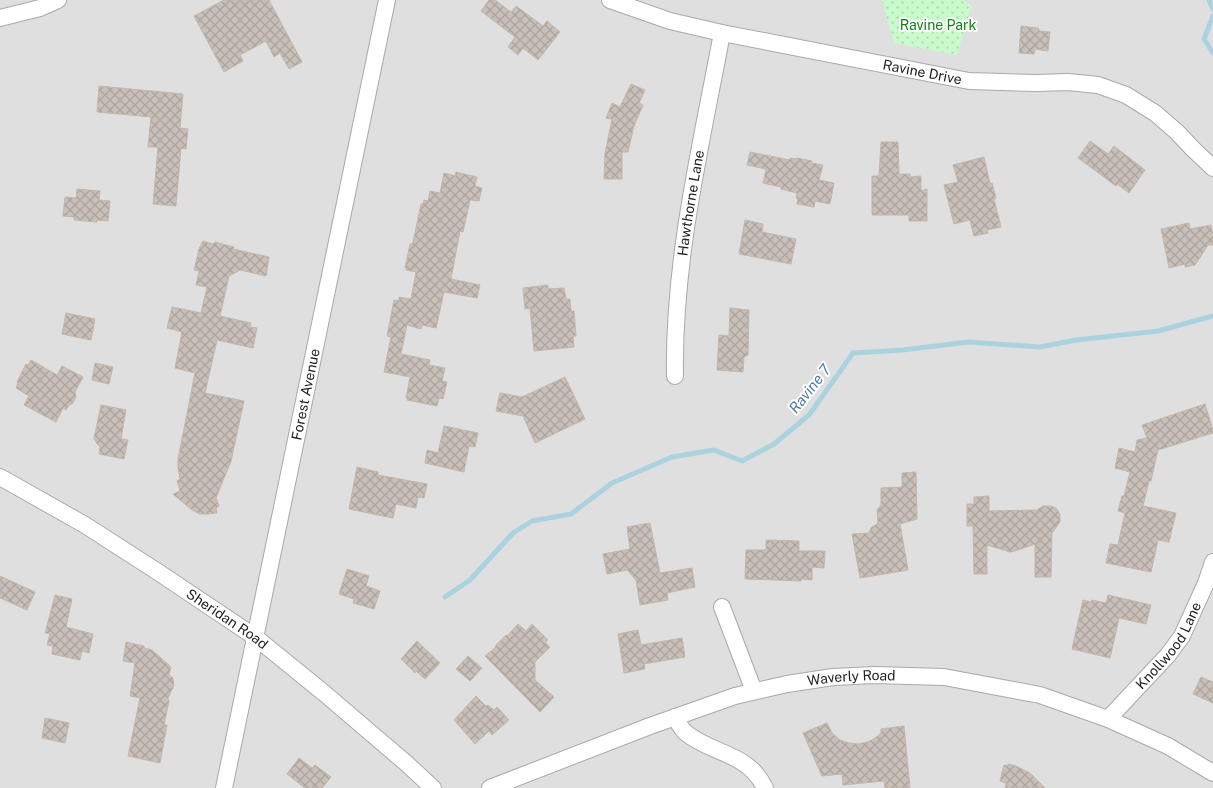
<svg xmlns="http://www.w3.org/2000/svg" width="1213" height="788" viewBox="0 0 1213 788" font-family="'Public Sans',sans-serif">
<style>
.residential{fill:#e0dfdf}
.park{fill:url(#park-dots)}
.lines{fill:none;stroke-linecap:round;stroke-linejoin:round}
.stream{stroke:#aad3df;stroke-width:5}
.building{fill:url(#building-cross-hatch);stroke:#c4b6ab}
.minor-casing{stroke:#a9a9a9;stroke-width:18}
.minor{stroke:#fff;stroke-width:16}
.labels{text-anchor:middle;stroke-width:4;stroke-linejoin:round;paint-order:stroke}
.park-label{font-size:14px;fill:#0c8416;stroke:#fff}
.street-label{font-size:14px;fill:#222;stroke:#fff}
.water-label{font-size:15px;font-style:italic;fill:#4a7aab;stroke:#fff}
</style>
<defs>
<pattern id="park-dots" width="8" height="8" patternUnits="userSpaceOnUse" patternTransform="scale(1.25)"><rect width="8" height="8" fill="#c8facc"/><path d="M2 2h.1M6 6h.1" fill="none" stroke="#acd6af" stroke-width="1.8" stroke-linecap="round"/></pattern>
<pattern id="building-cross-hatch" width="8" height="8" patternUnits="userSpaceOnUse" patternTransform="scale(1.25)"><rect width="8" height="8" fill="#c7bfb8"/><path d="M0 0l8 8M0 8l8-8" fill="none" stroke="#aba49e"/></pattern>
</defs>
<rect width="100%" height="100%" fill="#f2efe9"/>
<rect class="residential" x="0" y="0" width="1213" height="788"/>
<path class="park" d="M882,0H964L971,6L957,55L894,43Z"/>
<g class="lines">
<g class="stream">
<path d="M1209,0L1213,9"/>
<path d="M1213,16L1204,39L1213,53"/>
<path d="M445,597L470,580L513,533L532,521L571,514L612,483L672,457L714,450L742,461L774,444L809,415L853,353L903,350L969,342L1040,347L1076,340L1158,331L1213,316"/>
</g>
</g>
<g class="building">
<path d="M224,0H269L302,62L289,69L280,53L274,57L266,41L240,55L243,61L224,72L194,16Z"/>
<path d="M489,0H495L511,12L516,6L543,26L547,21L560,32L538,60L523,48L518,55L508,47L515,37L481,11Z"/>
<path d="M1021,26L1038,28L1040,31L1050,32L1048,51L1035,49L1034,54L1019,53Z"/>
<path d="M631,84L645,90L639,103L643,105L634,126L628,152H622V179H604L605,153L612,119L606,118L612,103L620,107Z"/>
<path d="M99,86L183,94L180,128L188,129L186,149L181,148L176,206L153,204L158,147H148L151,117L97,112Z"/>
<path d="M1090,141L1108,154L1114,146L1145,170L1129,193L1117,184L1116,186L1078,158Z"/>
<path d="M881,142H898L899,174H910V177L921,176V191L927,189V221H909V215H872V176H879Z"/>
<path d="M750,152L790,160V158L796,159L797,158L812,161L811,163L823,165L819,180L834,183L830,204L815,201L814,207L797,204L798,199L796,198L797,193L781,189V187L763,183L766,169L747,165Z"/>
<path d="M984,157L990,184L992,183L996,198L994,199L1001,227L987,230L988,233L974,236L970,220L954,224L944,185L958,182L953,165Z"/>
<path d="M456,172L477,177L475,186L482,188L479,201L470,200L463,232L460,231L451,279L480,285L477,298L444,292L436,328L422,325L421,329L407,325L401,354L430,360L429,365L445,368L442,381L447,382L443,399L439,398L437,406L407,400L408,398H406L410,377L384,372L391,337L387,336L394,300L399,301V297L411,299L416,272L406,270L407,268H405L410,244H412L413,242L421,204H423L424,200L428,201L430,191L440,193L444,173L455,176Z"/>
<path d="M77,189L100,191L99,200L110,201L108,221L97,220V222L74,220V217L63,216L65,197L76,198Z"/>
<path d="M745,220L763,224L762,232L796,239L791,264L739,254Z"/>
<path d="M1189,223L1190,229L1211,225L1213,236V245H1208L1195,265L1185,267V264L1169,268L1161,229Z"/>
<path d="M203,241L213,244L215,242L234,247L233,249L269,257L266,276L240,270L229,276L220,316L251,323L250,327L257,328L253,348L217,340L205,393L244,401L231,461L216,498L219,506L216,508L217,513L208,514H200L192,510L173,494L180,491L177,481L180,479L178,468V459L195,373L175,368L182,332L167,328L172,307L201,313L207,287L196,285L199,271L194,270L199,249Z"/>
<path d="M548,285V289L564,288L566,299H570L571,311H574L576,336H573L574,347L534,351L530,308L525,309L523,288Z"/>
<path d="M730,308L749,310L748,355L744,357L743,372L717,370L719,335L729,336Z"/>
<path d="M66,313L95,319L91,340L62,334Z"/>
<path d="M31,360L57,375L62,366L83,377L75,392L76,397L72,404H70L66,410L63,408L56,422L24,405L29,396L16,388L18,383L17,382L26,364L28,365Z"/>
<path d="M95,363L113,367L109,384L92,380Z"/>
<path d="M565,377L585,419L535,443L523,416L496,411L500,393L522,397Z"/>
<path d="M1205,404L1213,430V433L1158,450L1151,481H1149L1143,506L1176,513L1169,542L1158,540L1151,572L1106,563L1110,544L1118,545L1125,513L1118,511L1122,496H1124L1130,472L1115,468L1119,448L1135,452L1137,440L1147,438L1142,425Z"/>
<path d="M101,405L126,410L121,439L128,440L124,459L99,454L100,447L97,444L94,438Z"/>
<path d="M444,426L478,433L475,447L469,446L464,472L425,463L427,450L438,453Z"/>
<path d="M357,467L378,472V475L427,484L424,498L418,497L416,508L396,504L393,518L349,509Z"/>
<path d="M916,472L917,519L900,524L908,570L860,578L852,534L869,533L871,528L878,523L877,510L881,505V488L902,487V473Z"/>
<path d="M989,496V511L1037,510L1043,506H1051L1056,508L1060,514V522L1052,533L1051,577H1035V544L1015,551L1010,552L987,545V574H974L973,526H967V504H974V497Z"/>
<path d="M650,523L660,573L692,568L695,587L667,593L668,600L640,605L636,580L627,570L607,574L603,554L630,549L627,527Z"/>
<path d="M766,540L799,541V551H825L824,568L812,567V580L801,579V581L745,579L746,550H766Z"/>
<path d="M347,569L369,576L366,586L380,591L374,609L353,603L354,599L339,594Z"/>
<path d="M0,576L35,592L27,610L0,598Z"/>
<path d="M55,595L72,599L66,627L93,634L89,653L82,651L80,660L52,654L53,646L47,645L50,634L45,633Z"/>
<path d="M1108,595L1151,605L1146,624L1119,618L1110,658L1072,649L1083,600L1091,602L1092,600L1106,603Z"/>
<path d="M518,624L526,631L532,624L548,640L545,642L550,647L535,662V680L554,697L540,712L485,656L496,647L495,646L506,635L507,636Z"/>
<path d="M638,630L641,645L682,638L685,657L644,664L645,669L624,673L618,634Z"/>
<path d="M417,641L440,663L425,679L416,671L415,673L401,659Z"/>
<path d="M126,642L144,646V648L152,650L171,667L169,675L173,678L174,685L168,698L169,701L164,725H167L160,763L128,756L140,698L130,696L135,663L123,661Z"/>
<path d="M468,656L482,668L470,681L456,669Z"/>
<path d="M1201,677L1213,682V703L1193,694Z"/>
<path d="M476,696L486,706L488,705L494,710L497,707L509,720L492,735L489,731L475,744L454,720Z"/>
<path d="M45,718L69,723L65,743L42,738Z"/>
<path d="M827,723L832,733L840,740L849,743L858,744L868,742L875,738L881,733V729L904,726L910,788H885L884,781L843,785L842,774L822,776L803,733Z"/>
<path d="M299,758L312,768L315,765L331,777L322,788H305L287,774Z"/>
<path d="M1008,764L1016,766L1030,773L1045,788H1005L1006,783L1000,781L1004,765L1008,766Z"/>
</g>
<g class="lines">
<defs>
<g id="minor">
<path id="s1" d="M610,0L670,21L722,33L969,81L1037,83L1068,82L1098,85L1126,95L1155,113L1177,132L1193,149L1213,168"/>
<path d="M0,18L40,8L58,0"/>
<path id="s2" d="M675,376C673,260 701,146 722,33"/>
<path id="s3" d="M0,477L85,525L158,572L255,637L324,693L406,763L433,788"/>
<path d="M722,607L754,691"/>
<path d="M675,717C678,722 681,729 686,733C713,755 748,752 765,788"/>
<path id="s4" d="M1108,719L1168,655L1182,636L1206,583L1213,562"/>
<path id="s5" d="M224,788L387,0"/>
<path id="s6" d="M490,788L650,726L735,696L787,684L833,677L874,675L944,677L1040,695L1108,719L1168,746L1213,773"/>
</g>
</defs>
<use href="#minor" class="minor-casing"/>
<use href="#minor" class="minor"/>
</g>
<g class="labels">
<g class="park-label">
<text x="938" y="30">Ravine Park</text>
</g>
<g class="street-label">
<text dy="5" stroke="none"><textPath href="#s1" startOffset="321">Ravine Drive</textPath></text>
<text dy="5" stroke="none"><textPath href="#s2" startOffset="174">Hawthorne Lane</textPath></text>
<text dy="5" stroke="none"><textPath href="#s5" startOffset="402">Forest Avenue</textPath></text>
<text dy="5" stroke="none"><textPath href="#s3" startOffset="268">Sheridan Road</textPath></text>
<text dy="5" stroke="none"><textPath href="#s4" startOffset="96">Knollwood Lane</textPath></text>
<text dy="5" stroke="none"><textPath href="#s6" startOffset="380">Waverly Road</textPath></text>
</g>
<g class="water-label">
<text transform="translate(810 389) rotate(-52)" y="5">Ravine 7</text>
</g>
</g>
</svg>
